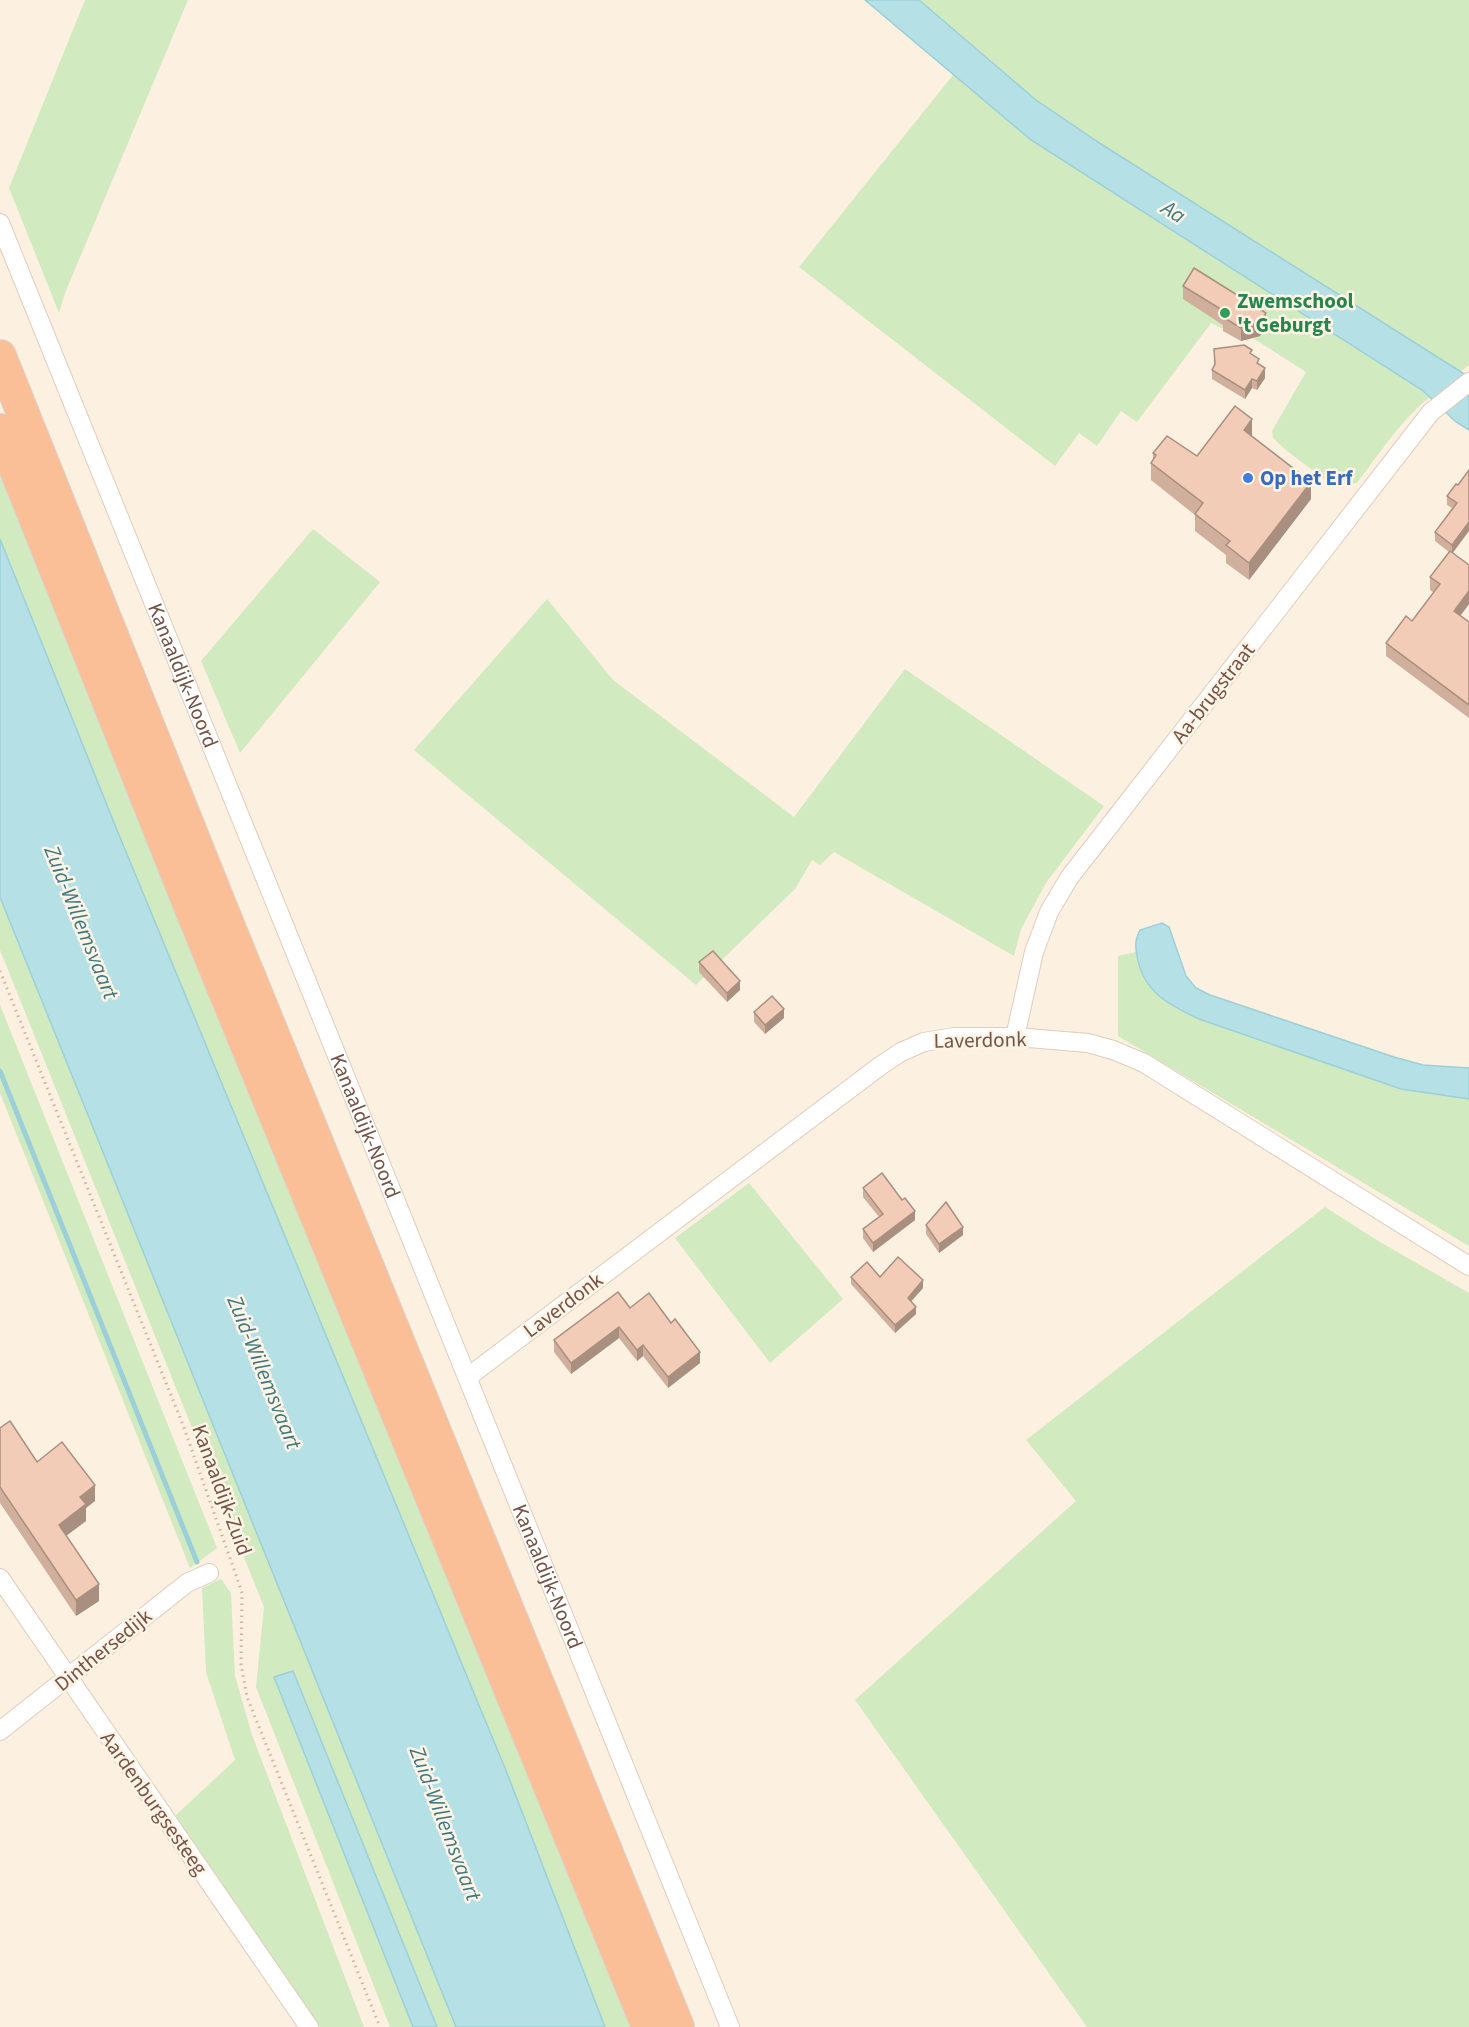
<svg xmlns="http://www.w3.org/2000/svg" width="1469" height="2027" viewBox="0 0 1469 2027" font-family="'Source Sans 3',sans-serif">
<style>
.green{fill:#d2eabf}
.water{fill:#b5e0e6;stroke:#9bd0d8;stroke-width:1.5}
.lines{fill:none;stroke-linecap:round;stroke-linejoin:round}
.stream{stroke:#9bd0d8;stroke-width:5}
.minor-casing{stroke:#e0ccbc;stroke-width:20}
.trunk-casing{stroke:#dbd3cf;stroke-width:34}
.path{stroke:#d6b09b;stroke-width:3;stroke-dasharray:1.5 4.5;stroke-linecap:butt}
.minor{stroke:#fff;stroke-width:18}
.trunk{stroke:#fabf96;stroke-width:32}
.wall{fill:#d0af9d}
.shaded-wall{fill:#a98f80}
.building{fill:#f2ccb7;stroke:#a98f80;stroke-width:1.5}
.leisure-dot{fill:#2e9e5b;stroke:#fff4e6;stroke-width:2}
.shop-dot{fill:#3f7fe0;stroke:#fff4e6;stroke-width:2}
.labels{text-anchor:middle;stroke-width:5;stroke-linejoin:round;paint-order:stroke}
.leisure-label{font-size:21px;font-weight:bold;fill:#27864d;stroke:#fff4e6;text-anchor:start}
.shop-label{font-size:21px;font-weight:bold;fill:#366cbe;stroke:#fff4e6;text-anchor:start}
.street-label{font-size:21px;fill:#735547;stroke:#fff4e6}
.water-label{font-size:22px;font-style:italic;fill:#3e7880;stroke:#fff4e6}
</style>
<rect width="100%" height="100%" fill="#fcf0e0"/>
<g class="green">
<path d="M85,0H188L65,293L59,313L9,188Z"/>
<path d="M919,0H1469V365L1460,372L1101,144L1036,100Z"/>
<path d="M953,75L1031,140L1422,390L1430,397C1400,421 1380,453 1357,483L1331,484L1287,451L1273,438L1272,431L1306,372L1251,337L1248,341L1211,323L1137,422L1121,411L1097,446L1079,433L1055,466L799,267Z"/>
<path d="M0,471L630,2027H605L507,1773L117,830L0,539Z"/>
<path d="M313,529L380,582L240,753L201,661Z"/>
<path d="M547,599L613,680L794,817L905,669L1104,806L1046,883L1021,929L1014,956L834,852L820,865L812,860L795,889L696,985L414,750Z"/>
<path d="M0,897L456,2027H437L293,1672L274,1677L413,2027H390L256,1687L264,1607L0,950Z"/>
<path d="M1136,952L1138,965L1176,1008L1199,1019L1401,1089L1469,1099V1246L1118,1036V956Z"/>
<path d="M0,1005L217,1548L190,1568L0,1093Z"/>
<path d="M749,1183L843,1299L770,1363L675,1238Z"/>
<path d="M1325,1207L1380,1242L1469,1293V2027H1087L855,1700L1076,1501L1026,1440Z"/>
<path d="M221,1579L231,1593L235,1676L252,1735L364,2027H320L175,1816L235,1760L206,1672L202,1588Z"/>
</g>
<g class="water">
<path d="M865,0H919L1036,100L1101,144L1469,377V430L1456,422L1422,390L1031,140Z"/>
<path d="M0,539L117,830L507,1773L605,2027H456L0,897Z"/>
<path d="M1162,923L1169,927L1186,976L1196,988L1210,995L1394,1057L1423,1065L1469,1068V1099L1401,1089L1199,1019C1169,1005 1143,992 1137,956C1135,945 1135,940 1140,930Z"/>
<path d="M293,1671L437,2027H413L274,1677Z"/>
</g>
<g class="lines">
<path class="stream" d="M0,1071L197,1562"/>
<defs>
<g id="minor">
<path id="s1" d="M0,223L730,2027"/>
<path d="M1015,1037L1034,952L1049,912L1069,878L1431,412L1469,382"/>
<path d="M468,1377L880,1066L901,1052L924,1042L954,1037H1015L1088,1043L1113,1050L1144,1063L1469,1266"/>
<path d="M0,1578L309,2027"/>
<path d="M0,1731L187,1583L209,1573"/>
</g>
<g id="trunk">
<path d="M0,356L221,907L678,2027"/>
<path d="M0,430L193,914L648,2027"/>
</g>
</defs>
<use href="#minor" class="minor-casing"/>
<use href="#trunk" class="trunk-casing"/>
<path class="path" d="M0,971L183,1425L231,1561L242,1593L241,1664L247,1697L380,2027"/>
<use href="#minor" class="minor"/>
<use href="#trunk" class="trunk"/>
</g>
<g class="wall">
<path d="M1183,286L1266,327L1260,336L1241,341L1223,331V325L1183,299Z"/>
<path d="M1214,349L1252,354L1265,378L1257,390L1252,388L1245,399L1212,379V370L1214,366Z"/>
<path d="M1252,436L1311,499L1249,580L1226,563V555L1195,531V515L1151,480V463L1153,460V453L1197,456Z"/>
<path d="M1458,485L1453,553L1469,565V604L1460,616L1469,622V718L1386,656V643L1412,621L1434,593L1430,590V577L1449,552L1435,541V532L1452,508L1447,505V496Z"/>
<path d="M699,962L740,990L727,1002L699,972Z"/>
<path d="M754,1012L784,1018L765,1034L754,1022Z"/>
<path d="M863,1188L915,1220L873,1252L863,1238V1229L879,1217L863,1197Z"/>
<path d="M926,1225L963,1235L939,1253L926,1234Z"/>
<path d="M851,1277H880L923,1288L911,1301L916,1314L895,1333L851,1284Z"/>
<path d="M630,1308L700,1363L668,1388L643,1356L637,1361L619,1338L571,1374L554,1352V1340Z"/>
<path d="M0,1428L37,1462L95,1501L86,1508V1521L66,1536L99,1601L76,1616L0,1503Z"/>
</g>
<g class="shaded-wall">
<path d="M1266,313V327L1260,336L1241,341V328Z"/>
<path d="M1265,368V378L1257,390V381Z"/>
<path d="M1252,379V388L1245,399V390Z"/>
<path d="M1252,419V436L1244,430Z"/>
<path d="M1311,482V499L1249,580V563Z"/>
<path d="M1469,522V531L1452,554V545Z"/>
<path d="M1469,591V604L1454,624V611Z"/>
<path d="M740,981V990L727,1002V993Z"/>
<path d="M784,1009V1018L765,1034V1025Z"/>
<path d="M915,1211V1220L873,1252V1243Z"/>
<path d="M963,1227V1235L939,1253V1244Z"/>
<path d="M923,1280V1288L908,1305V1298Z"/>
<path d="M916,1307V1314L895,1333V1325Z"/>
<path d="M619,1327V1338L571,1374V1363Z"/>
<path d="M643,1345V1356L637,1361V1350Z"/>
<path d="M700,1352V1363L668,1388V1377Z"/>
<path d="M95,1485V1501L86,1508V1521L59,1541V1525L80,1497Z"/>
<path d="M99,1584V1601L76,1616V1600Z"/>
</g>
<g class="building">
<path d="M1194,268L1266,313L1260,322L1241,328L1223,317L1227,313L1183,286Z"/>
<path d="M1244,345L1252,350L1250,353L1259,359L1257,363L1265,368L1257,381L1252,379L1245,390L1212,370L1215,364L1214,349Z"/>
<path d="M1235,406L1252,419L1244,430L1311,482L1249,563L1226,545L1230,541L1195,514L1203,503L1151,463L1156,455L1153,453L1167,436L1197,456Z"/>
<path d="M1469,470V522L1452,545L1435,532L1457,503L1447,496L1456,484L1458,485Z"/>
<path d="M1450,551L1469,565V591L1454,611L1469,622V705L1386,643L1406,616L1412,621L1440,584L1430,577Z"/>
<path d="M713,951L740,981L727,993L699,962Z"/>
<path d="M772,996L784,1009L765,1025L754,1012Z"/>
<path d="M882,1173L902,1200L905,1198L915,1211L873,1243L863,1229L883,1214L863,1188Z"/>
<path d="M946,1202L963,1227L939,1244L926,1225Z"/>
<path d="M898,1257L923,1280L908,1298L916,1307L895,1325L851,1277L867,1262L880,1277Z"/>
<path d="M618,1292L630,1308L649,1293L671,1323L675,1319L700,1352L668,1377L643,1345L637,1350L619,1327L571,1363L554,1340Z"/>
<path d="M10,1421L37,1462L62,1442L95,1485L80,1497L86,1504L59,1525L99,1584L76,1600L0,1487V1428Z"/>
</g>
<circle class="leisure-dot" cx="1225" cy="313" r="6"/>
<circle class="shop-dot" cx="1248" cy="478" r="6"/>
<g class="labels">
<g class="leisure-label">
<text x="1237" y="308">Zwemschool<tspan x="1237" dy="24">'t Geburgt</tspan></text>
</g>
<g class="shop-label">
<text x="1260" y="485">Op het Erf</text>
</g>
<g class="street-label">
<text dy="7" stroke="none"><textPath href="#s1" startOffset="488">Kanaaldijk-Noord</textPath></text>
<text transform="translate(1213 693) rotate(-52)" y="7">Aa-brugstraat</text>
<text transform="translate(980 1040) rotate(-1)" y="7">Laverdonk</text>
<text dy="7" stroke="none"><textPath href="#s1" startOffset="974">Kanaaldijk-Noord</textPath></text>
<text transform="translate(563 1305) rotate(-37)" y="7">Laverdonk</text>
<text transform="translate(222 1490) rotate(70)" y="7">Kanaaldijk-Zuid</text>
<text dy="7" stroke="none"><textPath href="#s1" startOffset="1460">Kanaaldijk-Noord</textPath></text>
<text transform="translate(103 1650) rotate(-39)" y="7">Dinthersedijk</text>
<text transform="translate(154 1803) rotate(55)" y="7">Aardenburgsesteeg</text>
</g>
<g class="water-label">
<text transform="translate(1174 211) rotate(33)" y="8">Aa</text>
<text transform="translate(82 922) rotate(68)" y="8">Zuid-Willemsvaart</text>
<text transform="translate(265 1372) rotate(68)" y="8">Zuid-Willemsvaart</text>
<text transform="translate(446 1823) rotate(69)" y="8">Zuid-Willemsvaart</text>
</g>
</g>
</svg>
